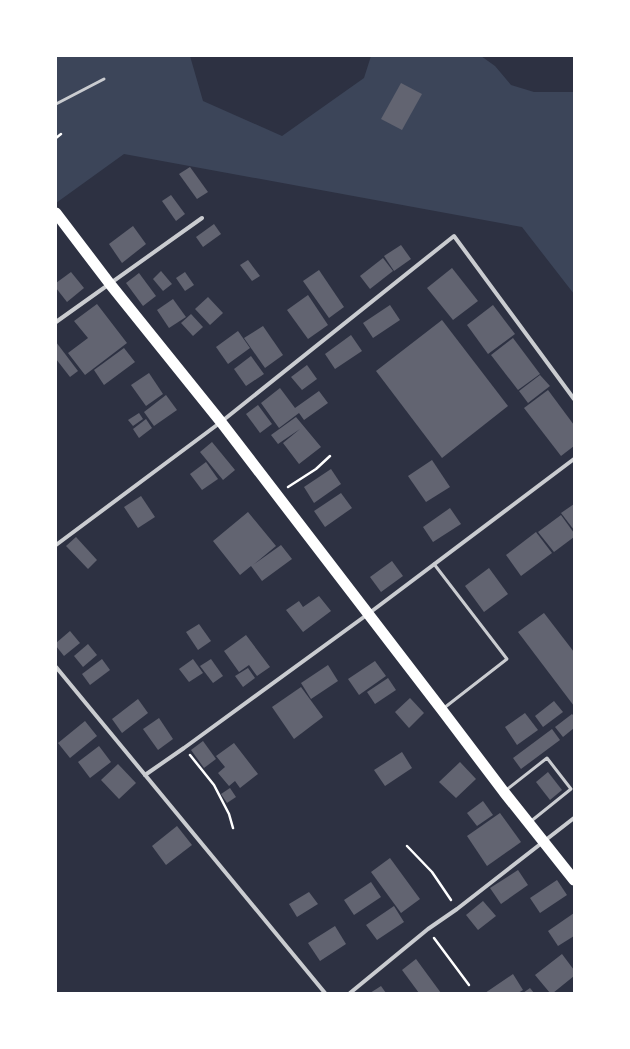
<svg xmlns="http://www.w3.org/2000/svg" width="630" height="1049" viewBox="0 0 630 1049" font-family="'Asap Condensed',sans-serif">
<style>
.green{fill:#3c4559}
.building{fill:#626471}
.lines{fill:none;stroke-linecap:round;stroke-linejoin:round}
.path{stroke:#fff;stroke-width:2.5}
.service{stroke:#caccd0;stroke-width:3}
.minor{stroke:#caccd0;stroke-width:4}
.trunk{stroke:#fff;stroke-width:11}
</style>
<rect width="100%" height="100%" fill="#2d3142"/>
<path class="green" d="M56,56H190L203,101L282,136L364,78L371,56H481L495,66L511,85L534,92H574V294L522,227L124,154L56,203Z"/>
<g class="building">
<path d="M401,83L422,94L402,130L381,119Z"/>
<path d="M190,167L208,192L197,199L179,174Z"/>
<path d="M171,195L185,214L176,221L162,201Z"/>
<path d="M214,224L221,234L203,247L196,237Z"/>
<path d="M133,226L146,244L122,263L109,244Z"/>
<path d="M401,245L411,259L394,271L384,256Z"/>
<path d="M383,258L393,271L370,289L360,276Z"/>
<path d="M248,260L260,276L252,281L240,265Z"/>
<path d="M452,268L478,301L453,320L427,288Z"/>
<path d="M319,270L344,307L329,318L303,281Z"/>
<path d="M161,271L172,284L163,291L153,279Z"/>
<path d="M71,272L84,288L67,302L56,288V283Z"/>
<path d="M185,272L194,285L185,291L176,278Z"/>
<path d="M139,273L156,296L143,306L126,283Z"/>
<path d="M308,295L328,325L308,339L287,310Z"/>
<path d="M208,297L223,313L210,325L195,309Z"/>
<path d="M173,299L186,317L169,328L157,310Z"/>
<path d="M97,304L127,343L85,375L68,353L88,338L74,321Z"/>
<path d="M390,305L400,320L373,338L363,323Z"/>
<path d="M493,305L515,334L488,354L467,325Z"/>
<path d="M191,314L203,327L193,336L181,323Z"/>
<path d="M442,320L508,406L442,458L376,371Z"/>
<path d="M263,326L283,355L265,368L244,338Z"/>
<path d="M238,331L250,348L228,364L216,347Z"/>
<path d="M351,335L362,351L335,369L325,354Z"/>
<path d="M513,338L540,374L518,390L491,355Z"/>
<path d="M56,342L78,371L70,377L56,359Z"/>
<path d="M124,348L135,362L104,385L94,370Z"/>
<path d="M251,356L264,374L246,386L234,369Z"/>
<path d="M307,365L317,379L302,390L291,377Z"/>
<path d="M149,373L163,394L146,406L131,385Z"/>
<path d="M540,375L550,386L528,403L519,391Z"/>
<path d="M280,388L295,408L319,391L328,403L304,420L299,413L279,428L261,403Z"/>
<path d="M548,390L574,425V446L561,456L524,408Z"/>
<path d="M166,395L177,410L154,426L144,412Z"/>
<path d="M258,405L272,424L260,433L246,414Z"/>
<path d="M139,413L143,419L133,426L128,420Z"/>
<path d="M296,417L321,447L299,464L283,443L300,429L278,444L271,435Z"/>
<path d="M146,419L152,428L139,438L133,429Z"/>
<path d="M212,442L235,470L223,480L200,452Z"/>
<path d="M432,460L450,487L426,502L408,476Z"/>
<path d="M206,462L218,479L202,490L190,474Z"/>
<path d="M331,469L341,484L314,503L304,487Z"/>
<path d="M341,493L352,508L325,527L314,511Z"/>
<path d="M141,496L155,517L138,528L124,507Z"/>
<path d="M574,504V530L561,513Z"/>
<path d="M450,508L461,524L433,542L423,527Z"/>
<path d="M248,512L276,546L253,565L281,545L292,559L262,581L251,566L240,575L213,541Z"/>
<path d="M561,515L574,533V537L554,552L538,532Z"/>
<path d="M536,532L552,553L521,576L506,555Z"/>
<path d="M76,537L97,560L88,569L66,546Z"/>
<path d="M392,561L403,576L381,592L370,577Z"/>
<path d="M489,568L508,594L484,612L465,586Z"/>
<path d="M319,596L331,611L303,632L286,610L299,601L303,607Z"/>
<path d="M544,613L574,652V706L518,632Z"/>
<path d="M199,624L211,641L198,650L186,632Z"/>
<path d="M70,631L80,643L64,656L56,646V643Z"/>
<path d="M246,635L270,667L257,676L249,665L239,672L224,651Z"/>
<path d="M88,644L97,655L83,667L74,656Z"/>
<path d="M102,659L110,670L90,685L82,674Z"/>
<path d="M193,659L203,673L189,682L179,669Z"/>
<path d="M211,659L223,676L213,683L200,666Z"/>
<path d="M375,661L386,676L359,695L348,679Z"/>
<path d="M328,665L338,681L311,699L301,683Z"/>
<path d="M248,668L255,678L243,687L235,676Z"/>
<path d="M388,678L396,690L375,704L367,692Z"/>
<path d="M301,687L323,717L294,739L272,707Z"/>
<path d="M410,698L424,713L409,728L395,712Z"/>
<path d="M138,699L148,713L122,733L112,719Z"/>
<path d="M554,701L563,712L543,727L535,716Z"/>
<path d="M525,713L538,730L517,745L505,727Z"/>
<path d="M572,714L574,716V728L563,737L555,727Z"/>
<path d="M159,718L173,739L158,750L143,729Z"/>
<path d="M85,721L97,736L70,758L58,743Z"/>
<path d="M552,729L560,740L521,769L513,758Z"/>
<path d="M203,741L216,759L204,768L191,750Z"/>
<path d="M234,743L258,774L240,788L235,781L229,786L218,773L225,767L216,756Z"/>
<path d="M99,746L111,762L90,778L78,762Z"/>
<path d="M402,752L412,768L385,786L374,770Z"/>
<path d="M460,762L476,779L456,798L439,782Z"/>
<path d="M118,764L136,783L119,799L101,780Z"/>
<path d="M548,772L562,790L550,800L536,782Z"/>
<path d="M230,788L236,797L227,803L221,794Z"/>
<path d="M483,801L493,815L477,826L467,813Z"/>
<path d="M500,813L521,842L487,866L467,836Z"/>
<path d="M177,826L192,845L166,865L152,846Z"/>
<path d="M390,858L420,899L401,913L371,872Z"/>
<path d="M518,870L528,885L501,904L490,888Z"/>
<path d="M557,880L567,895L540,913L530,898Z"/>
<path d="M371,882L381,897L354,915L344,900Z"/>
<path d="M309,892L318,904L297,917L289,904Z"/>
<path d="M483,901L496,916L478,930L466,915Z"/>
<path d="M394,906L404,922L377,940L366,925Z"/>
<path d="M574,913V936L558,946L548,931Z"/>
<path d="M335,926L346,944L320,961L308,943Z"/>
<path d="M562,954L574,970V976L553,993H550L535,975Z"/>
<path d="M416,959L441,993H419L402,970Z"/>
<path d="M513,974L523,990L518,993H485Z"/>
<path d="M381,986L386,993H370Z"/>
<path d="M530,988L534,993H523Z"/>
</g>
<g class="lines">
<g class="path">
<path d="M56,138L61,134"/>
<path d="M288,487L316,469L330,456"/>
<path d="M190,755L214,785L229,814L233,828"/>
<path d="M407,846L432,872L451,900"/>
<path d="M434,938L469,985"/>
</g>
<g class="service">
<path d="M56,104L104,79"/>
<path d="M434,564L507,659L444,708"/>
<path d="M505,791L547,758L571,789L530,822"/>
</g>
<g class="minor">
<path d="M56,322L202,218"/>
<path d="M56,545L221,422L454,236L574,399"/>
<path d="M56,667L325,993"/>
<path d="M145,775L184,748L368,614L574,459"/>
<path d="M350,993L428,929L457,909L574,818"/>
</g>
<path class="trunk" d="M56,213L110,284L221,422L442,710L504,792L574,880"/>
</g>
<rect width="630" height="1049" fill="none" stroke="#ffffff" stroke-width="114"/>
</svg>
